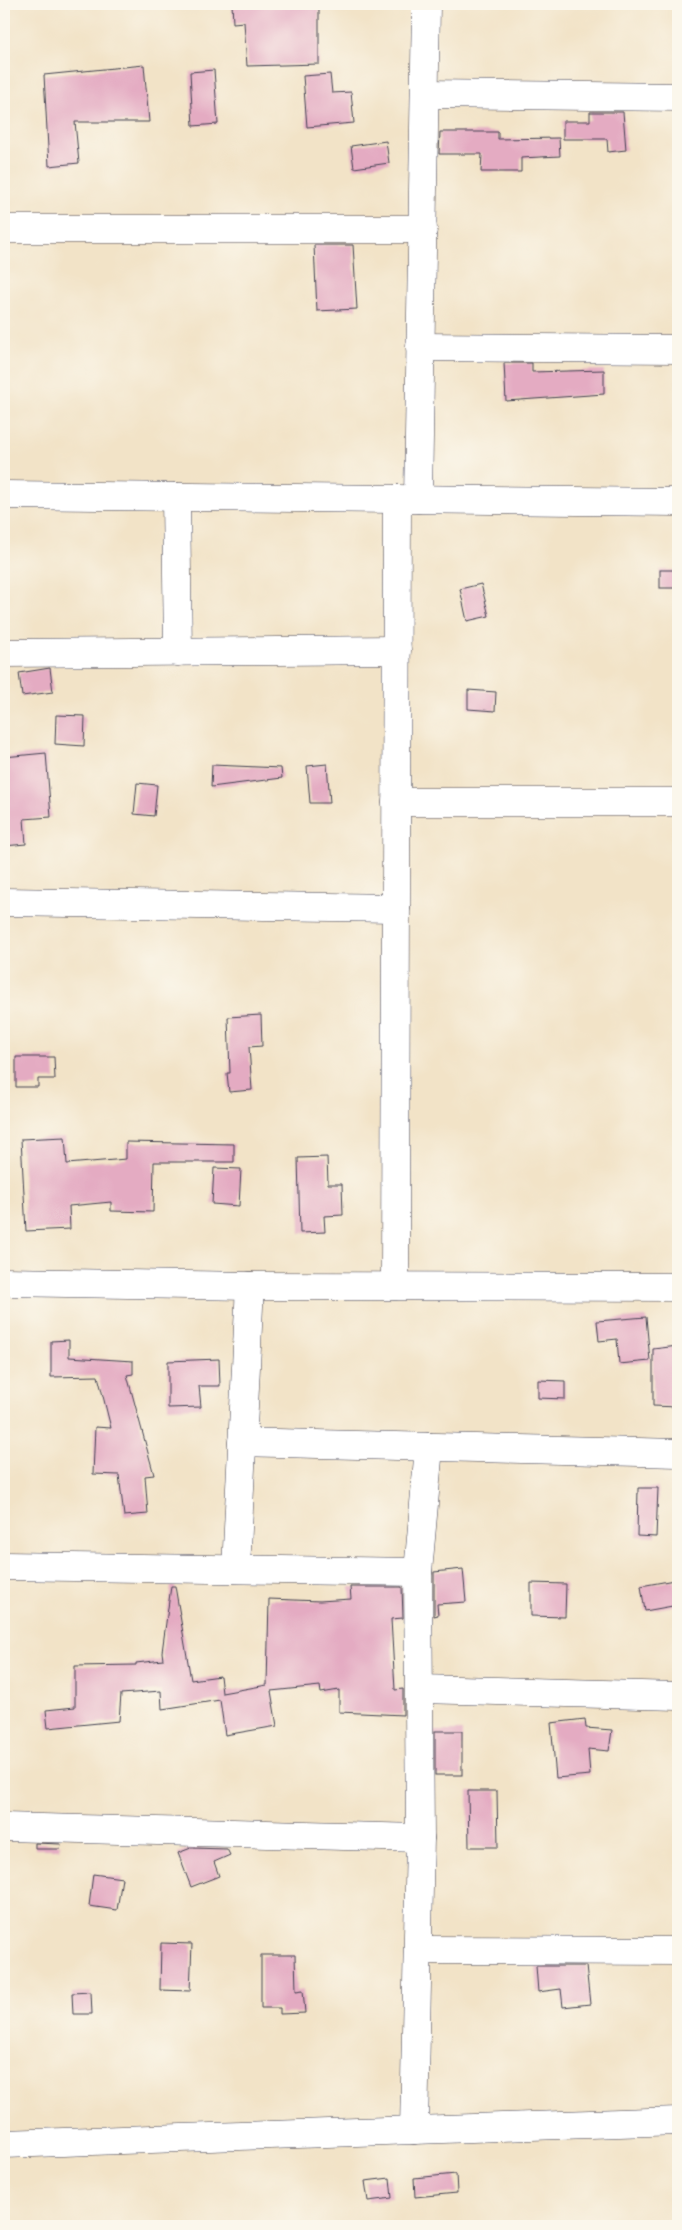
<svg xmlns="http://www.w3.org/2000/svg" width="682" height="2230" viewBox="0 0 682 2230" font-family="'Gochi Hand',sans-serif">
<style>
.building{fill:#e4abc2}
.lines{fill:none;stroke-linecap:round;stroke-linejoin:round}
.minor-casing{stroke:#413f50;stroke-width:29}
.minor{stroke:#fff;stroke-width:28}
</style>
<rect width="100%" height="100%" fill="#fbf7ec"/>
<filter id="ink" filterUnits="userSpaceOnUse"><feTurbulence type="fractalNoise" baseFrequency=".02" numOctaves="2"/><feDisplacementMap in="SourceGraphic" scale="10" xChannelSelector="R" yChannelSelector="G"/><feConvolveMatrix kernelMatrix="1 2 1 2 8 2 1 2 1" color-interpolation-filters="sRGB"/></filter>
<filter id="wash" filterUnits="userSpaceOnUse"><feTurbulence type="fractalNoise" baseFrequency=".0096" numOctaves="4" result="noise"/><feDisplacementMap in="SourceGraphic" scale="20" xChannelSelector="R" yChannelSelector="G"/><feGaussianBlur stdDeviation="1.12" result="paint"/><feColorMatrix in="noise" values="0 0 0 0 0 0 0 0 0 0 0 0 0 0 0 0 0 1.4 0 .05"/><feComposite in="paint" operator="in"/></filter>
<g filter="url(#wash)">
<rect width="100%" height="100%" fill="#f2e3c7"/>
<g id="blocks">
<g class="building">
<path d="M232,4H250L251,6L319,7V64L247,66L244,22L233,23Z"/>
<path d="M144,65L149,122H75L79,163L49,166L44,75Z"/>
<path d="M214,70L218,124L193,126L190,72Z"/>
<path d="M330,74L332,93L351,92L354,123L307,127L303,76Z"/>
<path d="M590,112H623L626,150L608,152L607,139H563V121H590Z"/>
<path d="M440,132H498V139L559,138L560,156L521,158V172H481L482,154H439Z"/>
<path d="M386,141L389,163L354,168L351,146Z"/>
<path d="M314,245H353L357,309L317,311Z"/>
<path d="M504,363H532V372L604,370V394L506,401Z"/>
<rect x="660" y="570" width="18" height="18"/>
<path d="M481,584L489,616L467,621L460,589Z"/>
<path d="M50,668L53,692L22,696L19,673Z"/>
<path d="M468,690L496,692L495,711L468,709Z"/>
<path d="M56,715L85,716L84,746L55,744Z"/>
<path d="M46,753L51,817L24,819L26,844L4,846V757Z"/>
<path d="M327,764L330,803H310L307,766Z"/>
<path d="M212,765L281,768L282,778L211,787Z"/>
<path d="M137,783L157,785L154,816L134,814Z"/>
<path d="M261,1015L262,1046L249,1047L252,1090L229,1092L227,1073H230L228,1017Z"/>
<path d="M16,1057H54L55,1079H38V1087H16Z"/>
<path d="M65,1137L67,1164L126,1159V1142L234,1144V1162H154L153,1212L111,1211V1202L69,1206L70,1229L26,1231L21,1139Z"/>
<path d="M327,1157L328,1184H342L343,1215L324,1216L325,1232L300,1233L298,1158Z"/>
<path d="M214,1168L241,1169L239,1206L212,1204Z"/>
<path d="M646,1317L650,1361L619,1364L617,1339L599,1341L597,1321Z"/>
<path d="M69,1340V1357L133,1361V1374L127,1375L154,1475L145,1476L148,1514L124,1516L119,1475L93,1474L95,1427L111,1428L98,1376L51,1377V1341Z"/>
<path d="M678,1346V1407L653,1406V1349Z"/>
<path d="M219,1359L220,1386H199L201,1407L168,1408V1361Z"/>
<path d="M538,1380L565,1381V1399L538,1398Z"/>
<path d="M638,1488H658L656,1537L637,1536Z"/>
<path d="M463,1569L466,1602L437,1604L438,1615L434,1616V1572Z"/>
<path d="M674,1580L678,1605L645,1611L641,1586Z"/>
<path d="M531,1583L566,1584L565,1617L531,1616Z"/>
<path d="M171,1586H175L191,1680L220,1676L222,1693L267,1685L269,1599L320,1601L351,1599L350,1587H402L403,1618L391,1619L395,1690L403,1689V1715L339,1712V1690L321,1693L320,1686L271,1691L277,1726L225,1735L220,1700L162,1709L161,1691L121,1694L119,1721L48,1728L46,1710L75,1707V1666L136,1665V1663L163,1660L162,1652Z"/>
<path d="M585,1719L586,1728L612,1730L609,1751L588,1749L590,1775L556,1778L551,1723Z"/>
<rect x="435" y="1731" width="27" height="44"/>
<path d="M468,1791H497L498,1847H469Z"/>
<path d="M35,1843L61,1844L60,1849H35Z"/>
<path d="M191,1848L227,1849L230,1855L214,1862L219,1876L191,1887L178,1853Z"/>
<path d="M93,1874L122,1878L117,1910L89,1906Z"/>
<path d="M161,1943L192,1944L190,1991L160,1990Z"/>
<path d="M261,1955H295L296,1991L303,1990L305,2013L280,2014V2008H261Z"/>
<path d="M536,1966H586L590,2004L563,2007L561,1989L538,1992Z"/>
<path d="M91,1992L92,2014H73L72,1993Z"/>
<path d="M456,2174L457,2193L415,2197L414,2178Z"/>
<path d="M390,2178L392,2198L368,2201L365,2181Z"/>
</g>
</g>
</g>
<g filter="url(#ink)">
<use href="#blocks" fill-opacity="0" stroke="#413f50" stroke-width="1"/>
<g class="lines">
<defs>
<g id="minor">
<path d="M425,94L678,97"/>
<path d="M4,229H423"/>
<path d="M420,347L678,349"/>
<path d="M4,495L678,502"/>
<path d="M176,497L178,652"/>
<path d="M418,499L426,4"/>
<path d="M4,653L397,650"/>
<path d="M396,802H678"/>
<path d="M4,902L396,908"/>
<path d="M4,1282L250,1286L678,1287"/>
<path d="M395,1286L397,499"/>
<path d="M242,1442L678,1453"/>
<path d="M4,1566L418,1572"/>
<path d="M236,1569L250,1286"/>
<path d="M420,1689L678,1696"/>
<path d="M4,1827L420,1838"/>
<path d="M419,1950L678,1951"/>
<path d="M414,2130L420,1838L418,1572L429,1447"/>
<path d="M4,2144L678,2121"/>
</g>
</defs>
<use href="#minor" class="minor-casing"/>
<use href="#minor" class="minor"/>
</g>
</g>
<rect width="682" height="2230" fill="none" stroke="#fbf7ec" stroke-width="20"/>
</svg>
